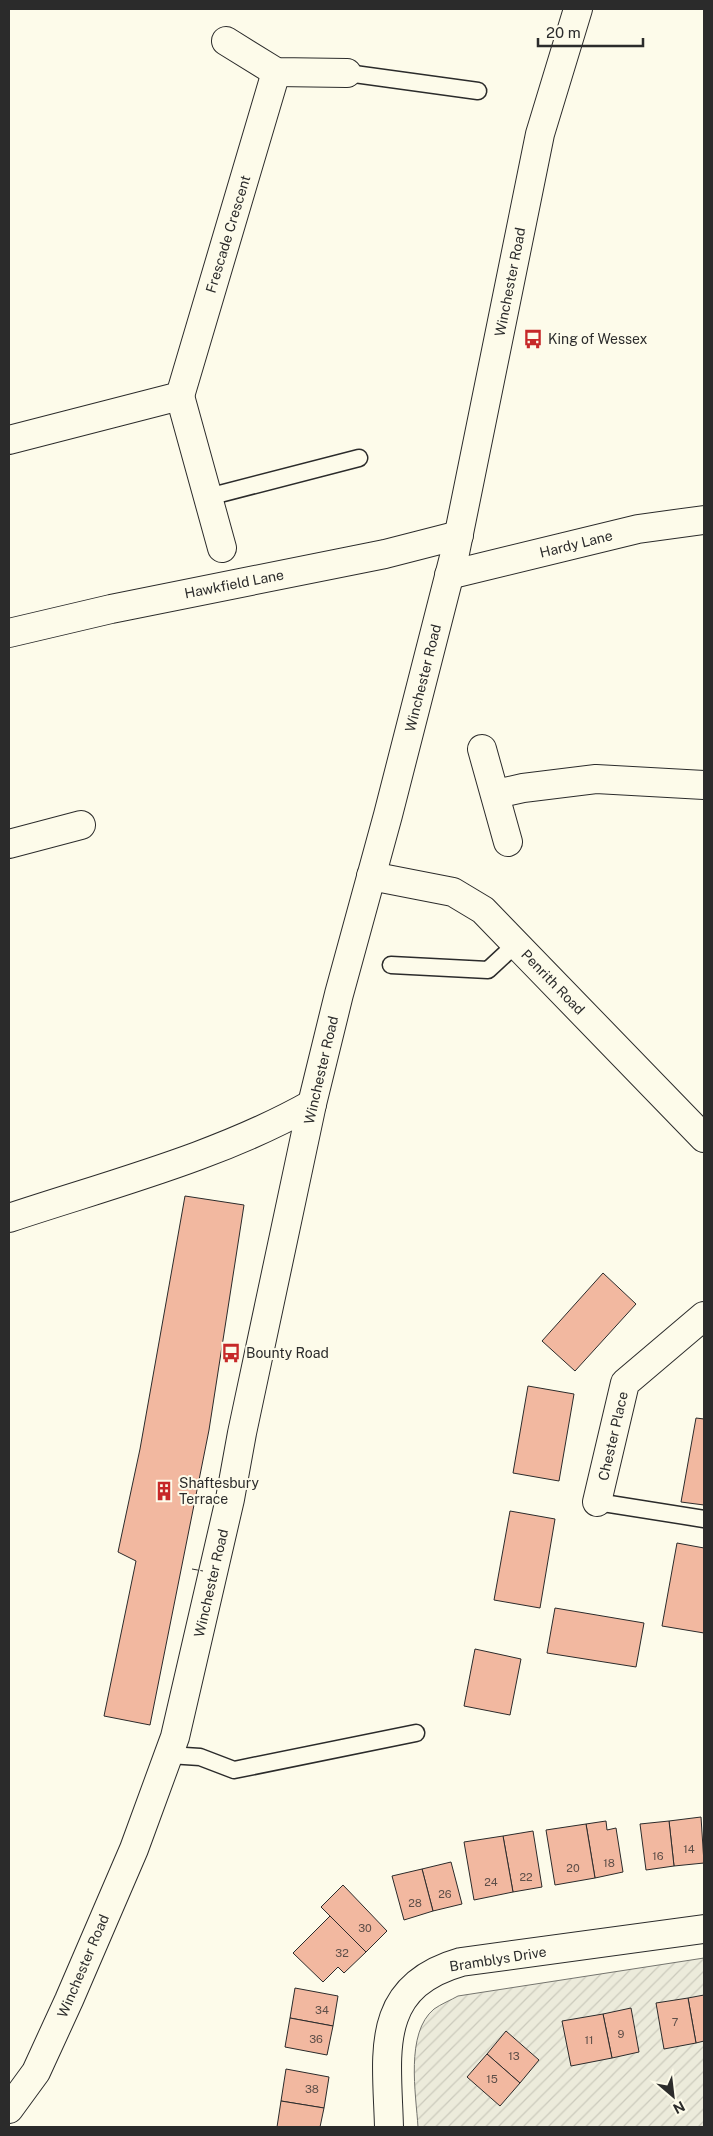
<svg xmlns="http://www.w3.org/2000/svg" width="713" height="2136" viewBox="0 0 713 2136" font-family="'Public Sans',sans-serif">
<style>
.garden{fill:url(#garden-furrows);stroke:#74746e}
.building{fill:#f2b8a0;stroke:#2b2b2b}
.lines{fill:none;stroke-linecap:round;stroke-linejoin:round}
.lane-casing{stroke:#2b2b2b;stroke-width:19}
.street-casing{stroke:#2b2b2b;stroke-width:30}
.secondary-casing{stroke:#2b2b2b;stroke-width:30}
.lane{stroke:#fdfbea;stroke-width:16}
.street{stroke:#fdfbea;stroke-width:28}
.secondary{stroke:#fdfbea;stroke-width:28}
.fence{stroke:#2b2b2b;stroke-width:1;stroke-dasharray:6 2.5;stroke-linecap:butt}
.labels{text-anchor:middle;stroke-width:4;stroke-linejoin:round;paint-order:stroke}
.number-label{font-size:11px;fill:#5d4e48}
.street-label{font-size:14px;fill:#2b2b2b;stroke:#fdfbea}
.poi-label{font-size:14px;fill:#2b2b2b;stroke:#fdfbea;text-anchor:start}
</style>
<defs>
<pattern id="garden-furrows" width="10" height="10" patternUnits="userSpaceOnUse" patternTransform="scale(1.25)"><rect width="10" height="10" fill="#ecebdb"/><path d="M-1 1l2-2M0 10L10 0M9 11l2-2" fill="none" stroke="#cbcabc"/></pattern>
</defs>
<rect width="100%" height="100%" fill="#fdfbea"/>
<path class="garden" d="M704,1958V2127H418C416,2094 405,2033 434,2009C441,2004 451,2000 458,1996Z"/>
<g class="building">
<path d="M185,1196L244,1205L209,1430L150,1725L104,1716L136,1561L118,1552L140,1449Z"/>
<path d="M603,1273L636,1304L575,1371L542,1341Z"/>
<path d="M528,1386L574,1394L559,1481L513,1473Z"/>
<path d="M696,1418L704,1419V1505L681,1502Z"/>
<path d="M510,1511L555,1519L540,1608L494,1600Z"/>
<path d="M677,1543L704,1548V1633L662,1626Z"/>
<path d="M555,1608L644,1623L636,1667L547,1653Z"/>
<path d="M475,1649L521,1659L510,1715L464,1706Z"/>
<path d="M701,1817L704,1863L674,1866L669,1821Z"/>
<path d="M606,1821L607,1830L616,1828L623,1872L595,1878L586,1824Z"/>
<path d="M669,1821L674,1866L646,1870L640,1824Z"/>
<path d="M586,1824L595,1878L555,1885L546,1830Z"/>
<path d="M533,1831L542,1887L513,1892L503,1836Z"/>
<path d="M503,1836L513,1892L474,1900L464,1842Z"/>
<path d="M451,1862L462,1904L433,1911L422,1869Z"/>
<path d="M422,1869L433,1911L404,1920L392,1876Z"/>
<path d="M343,1885L387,1931L366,1952L321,1907Z"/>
<path d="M330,1916L366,1952L344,1973L338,1967L323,1982L293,1953Z"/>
<path d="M295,1988L338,1996L333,2026L290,2018Z"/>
<path d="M704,1995V2041L696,2043L688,1998Z"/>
<path d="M688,1998L696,2043L664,2049L656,2003Z"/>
<path d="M631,2008L639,2052L612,2058L603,2014Z"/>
<path d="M603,2014L612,2058L571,2066L562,2021Z"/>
<path d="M290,2018L333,2026L327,2055L285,2047Z"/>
<path d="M506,2031L539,2060L520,2083L487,2054Z"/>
<path d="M487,2054L520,2083L500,2106L467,2077Z"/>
<path d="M286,2069L329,2077L324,2108L281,2101Z"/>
<path d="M281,2101L324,2108L320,2127H277Z"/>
</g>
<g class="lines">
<defs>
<g id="lane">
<path d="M347,73L478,91"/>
<path d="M208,497L359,458"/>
<path d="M391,965L488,970L516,944"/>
<path d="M597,1502L704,1519"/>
<path d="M169,1755L200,1757L234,1770L416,1733"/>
</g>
<g id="street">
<path d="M226,41L276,72L347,73"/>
<path d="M180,396L222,548"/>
<path d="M9,440L180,396L276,72"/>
<path d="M449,575L638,529L704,520"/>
<path d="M9,633L111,609L385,554L459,535"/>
<path d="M482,749L508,842"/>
<path d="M496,794L523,788L596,779L704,785"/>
<path d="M9,844L81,825"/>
<path d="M371,876L453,892L483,910L704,1138"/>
<path d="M9,1218C111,1184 218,1157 312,1104"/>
<path d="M597,1502L625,1383L704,1316"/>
<path d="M389,2127C387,2054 373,1987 461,1962L704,1929"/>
</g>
<path id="secondary" d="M9,2109L36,2072L69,2000L134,1849L175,1737L230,1499L242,1433L312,1104L339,994L388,815L455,553L540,134L578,9"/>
</defs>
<use href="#lane" class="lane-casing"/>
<use href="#street" class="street-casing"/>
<use href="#secondary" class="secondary-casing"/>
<use href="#lane" class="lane"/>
<use href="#street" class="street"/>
<use href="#secondary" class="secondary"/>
<path class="fence" d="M192,1569L203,1571"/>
</g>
<defs>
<symbol id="bus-bare" viewBox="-9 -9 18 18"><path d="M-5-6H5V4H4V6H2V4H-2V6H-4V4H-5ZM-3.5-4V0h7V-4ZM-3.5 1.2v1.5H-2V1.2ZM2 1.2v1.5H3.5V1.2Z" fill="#c62828" stroke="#fdfbea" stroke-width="2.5" paint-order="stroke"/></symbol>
<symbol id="building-bare" viewBox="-9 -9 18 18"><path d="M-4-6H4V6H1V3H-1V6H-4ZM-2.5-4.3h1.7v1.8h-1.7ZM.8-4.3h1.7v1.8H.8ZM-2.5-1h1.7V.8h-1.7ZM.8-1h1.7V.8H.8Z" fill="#c62828" stroke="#fdfbea" stroke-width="2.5" paint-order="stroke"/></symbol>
</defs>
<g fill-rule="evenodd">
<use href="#bus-bare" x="519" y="325" width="28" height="28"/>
<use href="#bus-bare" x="217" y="1339" width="28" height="28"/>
<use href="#building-bare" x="150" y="1477" width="28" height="28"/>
</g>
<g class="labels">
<g class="number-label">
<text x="689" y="1853">14</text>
<text x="658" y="1860">16</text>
<text x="609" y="1867">18</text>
<text x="573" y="1872">20</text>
<text x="526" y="1881">22</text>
<text x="491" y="1886">24</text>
<text x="445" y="1898">26</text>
<text x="415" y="1907">28</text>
<text x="365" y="1932">30</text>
<text x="342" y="1957">32</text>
<text x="322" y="2014">34</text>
<text x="675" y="2026">7</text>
<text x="621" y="2038">9</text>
<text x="316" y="2043">36</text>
<text x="589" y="2044">11</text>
<text x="514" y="2060">13</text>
<text x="492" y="2083">15</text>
<text x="312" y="2093">38</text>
</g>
<g class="street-label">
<text transform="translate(228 234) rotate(-73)" y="5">Frescade Crescent</text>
<text transform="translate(510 282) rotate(-79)" y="5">Winchester Road</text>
<text transform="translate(576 544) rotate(-14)" y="5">Hardy Lane</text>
<text transform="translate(234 584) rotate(-11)" y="5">Hawkfield Lane</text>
<text transform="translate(423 678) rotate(-76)" y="5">Winchester Road</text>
<text transform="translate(553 982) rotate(46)" y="5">Penrith Road</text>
<text transform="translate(321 1070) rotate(-77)" y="5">Winchester Road</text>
<text transform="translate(613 1436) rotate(-77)" y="5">Chester Place</text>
<text transform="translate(211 1583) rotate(-77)" y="5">Winchester Road</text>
<text transform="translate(498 1959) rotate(-9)" y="5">Bramblys Drive</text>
<text transform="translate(83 1966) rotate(-67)" y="5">Winchester Road</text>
</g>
<g class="poi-label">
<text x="548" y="344">King of Wessex</text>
<text x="246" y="1358">Bounty Road</text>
<text x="179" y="1488">Shaftesbury<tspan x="179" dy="16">Terrace</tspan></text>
</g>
</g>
<rect width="713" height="2136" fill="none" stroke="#2b2b2b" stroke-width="20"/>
<g transform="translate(673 2096) rotate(152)" stroke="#fdfbea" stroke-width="4" paint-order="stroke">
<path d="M0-4L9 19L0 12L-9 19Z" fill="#2b2b2b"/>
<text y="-8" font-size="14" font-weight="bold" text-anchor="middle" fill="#2b2b2b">N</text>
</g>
<path d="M538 38v8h105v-8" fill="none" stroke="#2b2b2b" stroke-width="2.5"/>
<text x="546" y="38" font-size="15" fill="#2b2b2b" stroke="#fdfbea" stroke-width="4" paint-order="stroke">20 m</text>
</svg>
